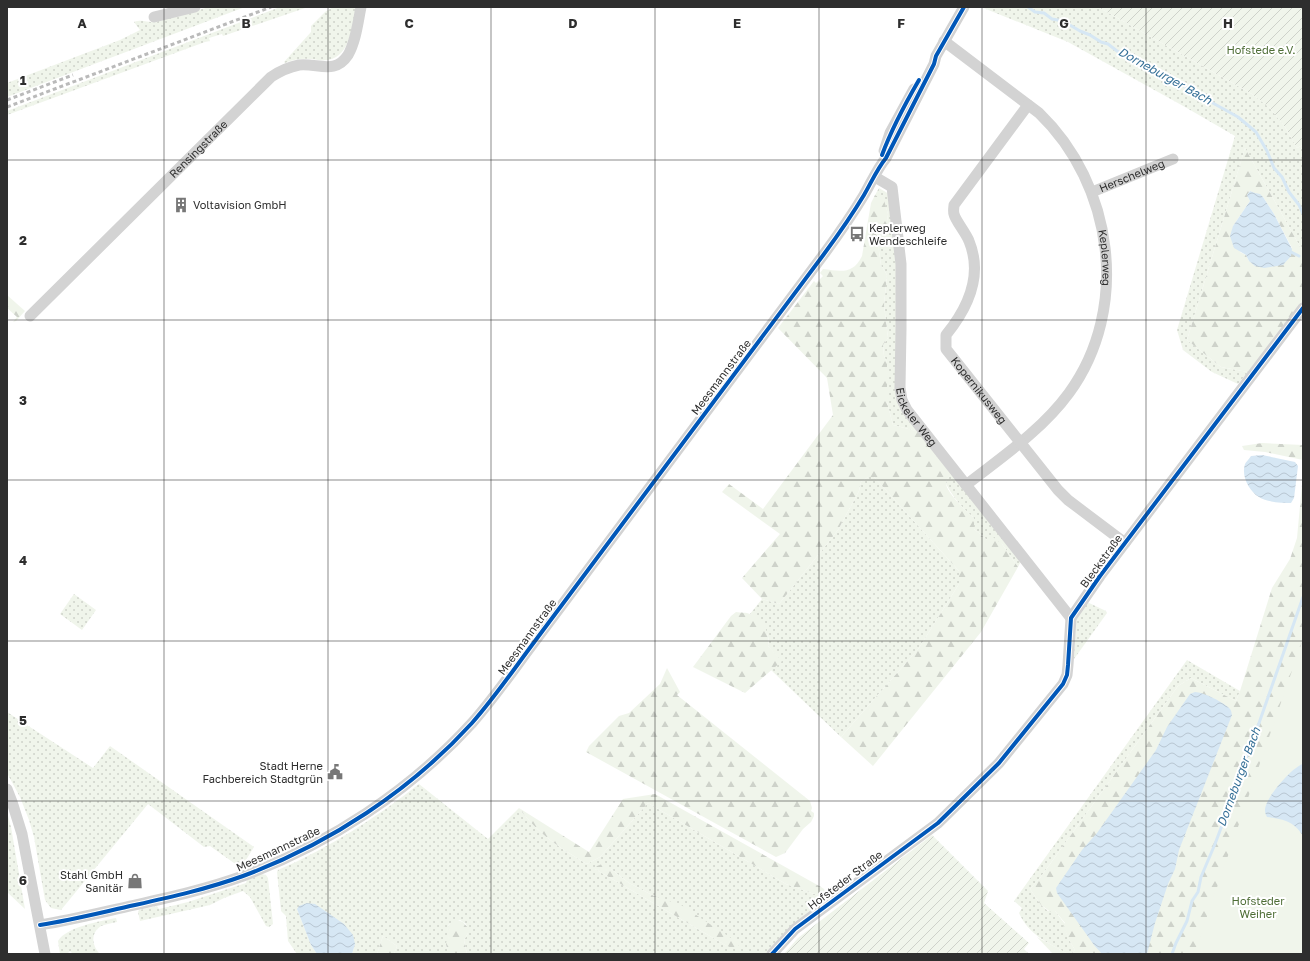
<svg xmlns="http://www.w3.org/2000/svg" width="1310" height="961" viewBox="0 0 1310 961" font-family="'Golos Text',sans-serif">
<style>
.grass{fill:url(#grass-dots);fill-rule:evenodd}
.forest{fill:url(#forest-firs);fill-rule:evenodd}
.park{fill:#f0f5eb}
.garden{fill:url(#garden-furrows)}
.water{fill:url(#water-waves)}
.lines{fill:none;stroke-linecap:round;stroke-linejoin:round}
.stream{stroke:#d6e7f4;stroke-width:3}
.minor{stroke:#d3d3d3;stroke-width:11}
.rail{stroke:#bababa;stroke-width:3;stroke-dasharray:4 3;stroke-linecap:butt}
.cycleway-casing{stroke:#fff;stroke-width:6}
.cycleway{stroke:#0057b8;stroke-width:4}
.grid{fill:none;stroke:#2e2e2e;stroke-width:1;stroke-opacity:0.55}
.labels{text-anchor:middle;stroke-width:4;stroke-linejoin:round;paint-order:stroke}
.park-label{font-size:11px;fill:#4f6e37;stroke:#fff}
.street-label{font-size:11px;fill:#2e2e2e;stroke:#fff}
.poi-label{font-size:11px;fill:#2e2e2e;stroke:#fff;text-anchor:start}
.water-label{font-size:12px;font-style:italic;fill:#346f97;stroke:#fff}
.grid-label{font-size:13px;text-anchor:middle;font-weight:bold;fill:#2e2e2e;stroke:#fff;stroke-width:4;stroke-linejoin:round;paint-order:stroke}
</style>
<defs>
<pattern id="grass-dots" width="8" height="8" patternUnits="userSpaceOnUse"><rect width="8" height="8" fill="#f0f5eb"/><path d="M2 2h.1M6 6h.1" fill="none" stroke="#ced2ca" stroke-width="1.8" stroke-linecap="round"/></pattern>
<pattern id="forest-firs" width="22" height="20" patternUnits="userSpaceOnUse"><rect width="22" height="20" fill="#f0f5eb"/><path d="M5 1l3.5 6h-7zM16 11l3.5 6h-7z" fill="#ced2ca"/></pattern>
<pattern id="garden-furrows" width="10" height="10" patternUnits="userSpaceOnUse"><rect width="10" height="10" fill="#f0f5eb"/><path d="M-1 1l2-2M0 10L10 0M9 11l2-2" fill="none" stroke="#ced2ca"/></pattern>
<pattern id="water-waves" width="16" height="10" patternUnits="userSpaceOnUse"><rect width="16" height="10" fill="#d6e7f4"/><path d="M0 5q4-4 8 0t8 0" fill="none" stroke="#b8c6d2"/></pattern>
</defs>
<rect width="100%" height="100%" fill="#fff"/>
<g class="grass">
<path d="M209,7H245L7,97V83L120,40L140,30L134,22C144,19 146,23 155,22Z"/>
<path d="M280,7H308L223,36L222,34L209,38L210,41L205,42L7,115V111Z"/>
<path d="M333,7H356C351,30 350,64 318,60C307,58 296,58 285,63L284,62L311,32V26L325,12Z"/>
<path d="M981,7H1098L1252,94L1270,108L1285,127L1297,148L1303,145V252L1245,148L1187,340L1221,367L1248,372L1238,384L1212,372L1183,350L1177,330L1235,136L1185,107L1068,42Z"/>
<path d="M879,188L889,194L897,256V378L920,432L893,425L887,402V362L884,356L883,345L888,338L884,305L887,275L881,265L878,244L886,232L888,214L884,201L875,195Z"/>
<path d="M952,473L1021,561L1018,567L1002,544L987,540L974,529V518C962,508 953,497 946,484L947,479Z"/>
<path d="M868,477H874L959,571V584L919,648L841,737L771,670L781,661L768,646C771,632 761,622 750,614L762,599L779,604L838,530L859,491L861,482Z"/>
<path d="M74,594L96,610L82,630L60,614Z"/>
<path d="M1087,602L1106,611L1107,613L1074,659L1076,620Z"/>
<path d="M1187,660L1240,691L1236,701L1191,678L1178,686L1040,878L1030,889L1041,905L1048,911H1055L1065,924L1064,925C1066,934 1070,942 1075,950L1071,954H1068C1048,943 1029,935 1019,913L1022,908L1014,901Z"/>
<path d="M7,712L93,768L110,746L254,847L241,868L210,846L204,847L148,804L61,910L51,908L45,900L34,837L29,820L20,797L7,773Z"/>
<path d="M419,784L488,839L519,808C538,834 560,848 587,864L600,857L648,803L786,884L814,894L827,895L826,901L769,954H467L464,940L468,933L466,924L460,920L449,924C446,934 449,930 449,937L446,946L448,950V954H394L397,946L383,936L377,954H352L355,944L297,909L311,945L317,954H297L288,941L286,916L281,911L277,872L278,870C329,848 376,818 419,784ZM595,869H611L629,883L654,896L727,946Z"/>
<path d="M7,812L11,827L25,909L7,892Z"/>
<path d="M262,874L266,875L268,878L273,924L269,927L266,926L250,897L243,891L224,898L210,905L140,921L138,912L139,910L157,906L159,909L188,902L246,883L247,880Z"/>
<path d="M116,918L117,922C112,923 106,924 101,926C90,933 92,946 100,954H73L70,951L67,954H60L58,941C66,927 101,921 116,918Z"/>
</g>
<g class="forest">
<path d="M1245,148L1303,252V303L1248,372L1221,367L1187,340ZM1250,191L1263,197L1274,214L1292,248L1249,261L1246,255L1240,252L1233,226L1250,201L1247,195Z"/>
<path d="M875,195L884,200L888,214L886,232L890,239L888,244H878L881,265L887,275L884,305L888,338L883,345L884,356L887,362V402L893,425L920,432L952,473C950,476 946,479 946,484C947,493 967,512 974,518V529L987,540L993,537L1002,544L1018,567L981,632L873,766L841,737L919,648L959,584V571L874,477H868L861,482L859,491L838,530L779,604L762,599L742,578L780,534L722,492L729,484L763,509L833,415L827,378L778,328L814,281L816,283L823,276L820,273L823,269C840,271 853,275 862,256L871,203Z"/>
<path d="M7,295L25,311L16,321L13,322L17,317L7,308Z"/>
<path d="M1262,443L1303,445V460L1265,452L1244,450L1242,446Z"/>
<path d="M1303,474V954H1071L1075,950C1070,942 1066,934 1063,925L1065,923L1055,911L1052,913L1041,905L1030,889L1040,878L1178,686L1191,678L1236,701L1240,691L1272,588L1290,559L1297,538Z"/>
<path d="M736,612C741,613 746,612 750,614C763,618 770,633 768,646L782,661L745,693L693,667L731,616Z"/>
<path d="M667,668L680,692L677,695L810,801L812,808L811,811L814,813V816L811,822L803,829L785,853L776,857L586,752L589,746L619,716L629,713L660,684Z"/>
<path d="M655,794L821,887L824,889L827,895L814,894L786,884L648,803L600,857L587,864C560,848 538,834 519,808L589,852L623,799Z"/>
<path d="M602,864L611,869L629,883L654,896L681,905L737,942L740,948H734L727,946L595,869L597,866Z"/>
<path d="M457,920L463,922L468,928V933L464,940L467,954H448C448,946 443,945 449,937L447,932C448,925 450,921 457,920Z"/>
<path d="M383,936L397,946L394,954H377Z"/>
<path d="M1037,937L1068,954H1053Z"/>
</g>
<path class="park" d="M1303,639V954H1194Z"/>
<g class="garden">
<path d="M1098,7H1303V145L1297,148L1285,127L1270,108L1252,94Z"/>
<path d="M932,835L988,891L984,903L1029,943L1024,949L1029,954H784L798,938Z"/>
</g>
<g class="water">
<path d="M1250,191L1255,193L1260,194L1263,197L1274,214L1292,249L1291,256L1283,265L1264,268L1255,266L1249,261L1246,255L1234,248L1230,236L1233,226L1250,201L1247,195Z"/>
<path d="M1262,455L1295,462L1298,466L1294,498L1291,503C1282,503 1266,502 1259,497C1249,491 1241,476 1245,464C1246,462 1249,459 1251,456Z"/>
<path d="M1195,692C1203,692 1225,703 1230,709C1232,712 1231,712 1232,715L1179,850L1175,869L1168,884L1155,923L1147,954H1102L1094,945L1057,893L1056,888L1082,850L1097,833L1156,750L1167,727L1190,694Z"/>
<path d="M1303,764V836C1294,821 1283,819 1267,817C1266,815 1265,813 1265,811C1264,799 1292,767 1303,764Z"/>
<path d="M307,903L315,904L344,924L353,935L355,944L352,954H317L311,945L297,909L299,906Z"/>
</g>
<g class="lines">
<g class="stream">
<path d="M1028,7L1035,12L1044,13L1052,19L1063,21L1080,31L1090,35L1101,42L1108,44L1117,51L1134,57L1145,67L1170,77L1193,92L1238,117L1256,132L1267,151L1274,168L1282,177L1289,192L1299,205L1303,214"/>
<path d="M1289,251L1299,256"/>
<path d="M1172,954L1176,943L1187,921L1192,901L1198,892L1201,877L1215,844L1245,764L1248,751L1258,726L1303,597"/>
</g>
<g class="minor">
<path d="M154,17L195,7"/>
<path id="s1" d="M944,41L1039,113C1113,184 1131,308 1069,393C1042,430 1002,457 966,485"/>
<path id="s2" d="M1028,105L954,205C954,207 953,211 954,214C955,220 966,233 969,241C983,275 968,308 946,335V349L1058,490L1068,500L1125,543"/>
<path d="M884,151L890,133L914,89"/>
<path id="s3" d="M875,177L892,187L901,264V329L900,388L902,400L907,410L1071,618"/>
<path id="s4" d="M1092,192L1173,159"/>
<path id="s5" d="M30,316L271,77C280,71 289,67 299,65C318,63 335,75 348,55C356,41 358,22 361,7"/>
<path d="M7,789L12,802L22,834L45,954"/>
<path d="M40,925C72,920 103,912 135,905C171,897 207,889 243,876C329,844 410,791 472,723C495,697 514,669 535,641L824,254C838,235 852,215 864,195C871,183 877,169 886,158L934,64L936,56L964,7"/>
<path d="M772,954L795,929L938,823L999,763L1063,684L1067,675L1068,665L1071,618L1100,576L1303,308"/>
</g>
<g class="rail">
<path d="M7,100L73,75"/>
<path d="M7,107L271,7"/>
</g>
<defs>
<g id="cycleway">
<path d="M882,155C892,128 905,104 919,80"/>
<path d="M40,925C72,920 103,912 135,905C171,897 207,889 243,876C329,844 410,791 472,723C495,697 514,669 535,641L824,254C838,235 852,215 864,195C871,183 877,169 886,158L934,64L936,56L964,7"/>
<path d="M772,954L795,929L938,823L999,763L1063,684L1067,675L1068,665L1071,618L1100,576L1303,308"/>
</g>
</defs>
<use href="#cycleway" class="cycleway-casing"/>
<use href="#cycleway" class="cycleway"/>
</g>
<path class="grid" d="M164,7V954M328,7V954M491,7V954M655,7V954M819,7V954M982,7V954M1146,7V954M7,160H1303M7,320H1303M7,480H1303M7,641H1303M7,801H1303"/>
<defs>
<symbol id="building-bare" viewBox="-9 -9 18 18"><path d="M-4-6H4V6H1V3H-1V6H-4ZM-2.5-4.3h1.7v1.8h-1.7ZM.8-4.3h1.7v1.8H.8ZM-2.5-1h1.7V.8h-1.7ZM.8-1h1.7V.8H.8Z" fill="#777" stroke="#fff" stroke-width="2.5" paint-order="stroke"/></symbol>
<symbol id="bus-bare" viewBox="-9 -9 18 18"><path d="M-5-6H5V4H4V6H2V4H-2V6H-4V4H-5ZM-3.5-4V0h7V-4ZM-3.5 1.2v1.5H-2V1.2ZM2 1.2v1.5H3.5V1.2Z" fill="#777" stroke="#fff" stroke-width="2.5" paint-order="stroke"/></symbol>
<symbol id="civic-bare" viewBox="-9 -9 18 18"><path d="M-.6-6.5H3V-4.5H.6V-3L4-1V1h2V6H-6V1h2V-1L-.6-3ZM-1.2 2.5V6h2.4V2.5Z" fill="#777" stroke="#fff" stroke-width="2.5" paint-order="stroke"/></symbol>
<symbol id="shop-bare" viewBox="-9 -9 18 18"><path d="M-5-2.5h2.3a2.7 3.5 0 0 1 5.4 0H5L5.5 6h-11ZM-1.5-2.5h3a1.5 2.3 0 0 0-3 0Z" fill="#777" stroke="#fff" stroke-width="2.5" paint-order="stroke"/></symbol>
</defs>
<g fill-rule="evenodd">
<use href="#building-bare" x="170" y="194" width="22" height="22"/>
<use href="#bus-bare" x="846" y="223" width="22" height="22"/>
<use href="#civic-bare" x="324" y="761" width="22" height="22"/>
<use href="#shop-bare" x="124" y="870" width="22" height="22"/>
</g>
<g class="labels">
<g class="park-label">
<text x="1261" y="54">Hofstede e.V.</text>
<text x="1258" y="905">Hofsteder<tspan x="1258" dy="13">Weiher</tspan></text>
</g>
<g class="street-label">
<text dy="4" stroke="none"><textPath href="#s5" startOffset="237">Rensingstraße</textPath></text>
<text dy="4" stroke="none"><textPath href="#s4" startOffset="43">Herschelweg</textPath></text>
<text dy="4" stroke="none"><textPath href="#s1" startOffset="282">Keplerweg</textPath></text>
<text transform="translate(721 377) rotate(-53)" y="4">Meesmannstraße</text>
<text dy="4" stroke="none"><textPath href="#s2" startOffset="333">Kopernikusweg</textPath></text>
<text dy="4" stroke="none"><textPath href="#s3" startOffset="255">Eickeler Weg</textPath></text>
<text transform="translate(1101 561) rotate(-54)" y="4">Bleckstraße</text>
<text transform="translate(527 637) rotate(-54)" y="4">Meesmannstraße</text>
<text transform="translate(278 849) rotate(-25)" y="4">Meesmannstraße</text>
<text transform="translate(845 880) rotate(-37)" y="4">Hofsteder Straße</text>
</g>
<g class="poi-label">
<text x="193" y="209">Voltavision GmbH</text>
<text x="869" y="232">Keplerweg<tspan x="869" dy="13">Wendeschleife</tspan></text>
<text x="323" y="770" text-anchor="end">Stadt Herne<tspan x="323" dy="13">Fachbereich Stadtgrün</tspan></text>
<text x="123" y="879" text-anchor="end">Stahl GmbH<tspan x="123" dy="13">Sanitär</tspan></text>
</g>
<g class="water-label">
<text transform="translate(1165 76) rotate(29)" y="4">Dorneburger Bach</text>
<text transform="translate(1239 777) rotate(-70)" y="4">Dorneburger Bach</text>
</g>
</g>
<g class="grid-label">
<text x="82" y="28">A</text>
<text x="246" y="28">B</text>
<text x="409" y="28">C</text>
<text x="573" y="28">D</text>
<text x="737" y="28">E</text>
<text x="901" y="28">F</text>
<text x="1064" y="28">G</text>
<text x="1228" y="28">H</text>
<text x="23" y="85">1</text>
<text x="23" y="245">2</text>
<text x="23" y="405">3</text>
<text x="23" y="565">4</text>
<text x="23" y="725">5</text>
<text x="23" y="885">6</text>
</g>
<rect width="1310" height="961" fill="none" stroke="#2e2e2e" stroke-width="16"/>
</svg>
